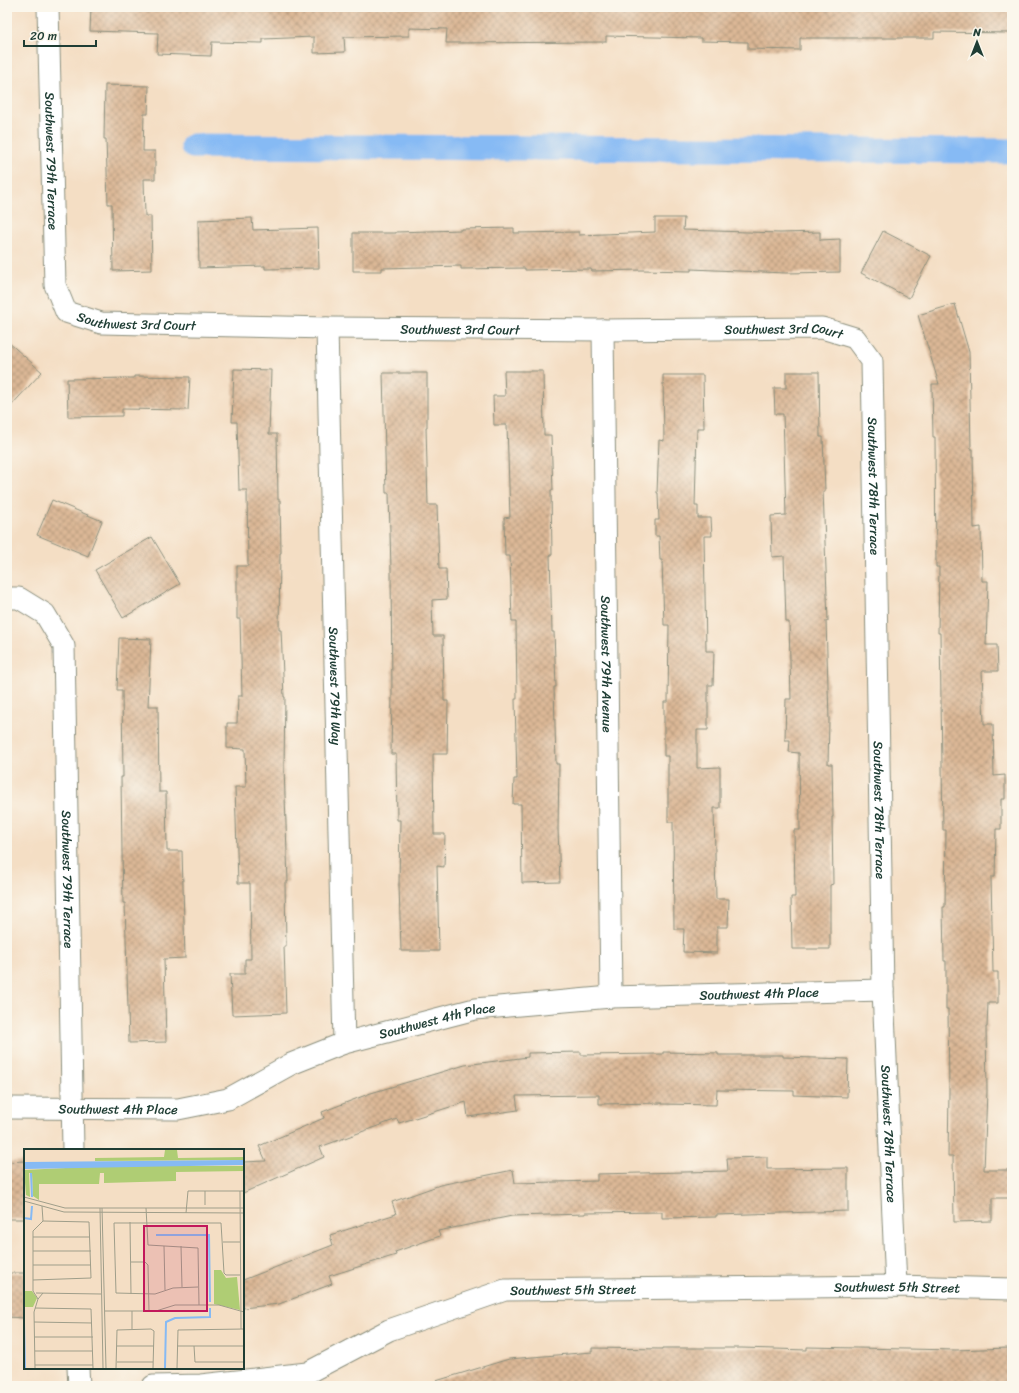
<svg xmlns="http://www.w3.org/2000/svg" width="1019" height="1393" viewBox="0 0 1019 1393" font-family="Sriracha,sans-serif">
<style>
.lines{fill:none;stroke-linecap:round;stroke-linejoin:round}
.canal{stroke:#86baf4;stroke-width:25}
.building{fill:url(#building-cross-hatch)}
.street-casing{stroke:#8a8e7c;stroke-width:23}
.street{stroke:#fff;stroke-width:21}
.labels{text-anchor:middle;stroke-width:4;stroke-linejoin:round;paint-order:stroke}
.street-label{font-size:13px;fill:#1f3d34;stroke:#fbf7ec}
.inset-river{fill:none;stroke:#86baf4;stroke-width:2}
.inset-road{fill:none;stroke:#9f9e8a;stroke-width:1}
.view{fill:#c2185b;fill-opacity:0.15;stroke:#c2185b;stroke-width:2}
.inset-edge{fill:none;stroke:#1f3d34;stroke-width:2}
</style>
<defs>
<pattern id="building-cross-hatch" width="8" height="8" patternUnits="userSpaceOnUse"><rect width="8" height="8" fill="#dcb896"/><path d="M0 0l8 8M0 8l8-8" fill="none" stroke="#b2977b"/></pattern>
</defs>
<rect width="100%" height="100%" fill="#fbf7ec"/>
<filter id="ink" filterUnits="userSpaceOnUse"><feTurbulence type="fractalNoise" baseFrequency=".025" numOctaves="2"/><feDisplacementMap in="SourceGraphic" scale="8" xChannelSelector="R" yChannelSelector="G"/><feConvolveMatrix kernelMatrix="1 2 1 2 8 2 1 2 1" color-interpolation-filters="sRGB"/></filter>
<filter id="wash" filterUnits="userSpaceOnUse"><feTurbulence type="fractalNoise" baseFrequency=".012" numOctaves="4" result="noise"/><feDisplacementMap in="SourceGraphic" scale="16" xChannelSelector="R" yChannelSelector="G"/><feGaussianBlur stdDeviation="0.9" result="paint"/><feColorMatrix in="noise" values="0 0 0 0 0 0 0 0 0 0 0 0 0 0 0 0 0 1.4 0 .05"/><feComposite in="paint" operator="in"/></filter>
<g filter="url(#wash)">
<rect width="100%" height="100%" fill="#f4dec4"/>
<g class="lines">
<path class="canal" d="M193,146L1012,151"/>
</g>
<g id="blocks">
<g class="building">
<path d="M91,7H1012V33L934,32V38H800V50L748,49V42L701,41V38L606,36V42L446,43L447,29L409,28V36L344,37L345,52L314,53V37L263,39V43L212,42L211,56L157,54L158,33L90,31Z"/>
<path d="M105,85L149,86L148,114H144L143,151H155V179H144L145,216H151L152,270L113,271L112,204H108L106,139H104Z"/>
<path d="M252,218L253,230L318,228L319,268L265,269V266L199,268L198,220Z"/>
<path d="M655,218H684L683,230L780,233L820,232V240L840,239V272L786,273L691,269V271L642,270L592,271L591,269L525,270V268L461,269V266L382,268V271H353V233H396V232L461,230V229L514,228V233L579,232V235L655,232Z"/>
<path d="M883,231L931,256L909,298L861,273Z"/>
<path d="M955,304L969,352L971,449H973L974,528L981,527L982,581H988L986,645H997L998,671H982L984,724H993L994,776L1005,775V799H1001V829H996L995,877H991L993,972H998V1003H988L987,1027H986L987,1091L984,1170H1009V1198H992V1221L954,1222L953,1156H948L949,1091L948,1009H946V961H944L943,907H945L946,830H943L940,633H938L939,567H936L935,437H933L932,384H939L918,315Z"/>
<path d="M7,341L42,372L7,410Z"/>
<path d="M234,369L271,370L269,434H277L278,500H280L281,553H280L279,630H281L284,697H285L284,767L288,882H285L286,946H284L286,1013L232,1015L230,974H245V959H251L250,883H238L235,787H246L245,749L227,748V723H237L238,696H242L240,619H237V566H248L247,490H239L237,422H232Z"/>
<path d="M504,371H543L544,435H551L553,490H551L552,555H550L552,632H554L556,687H554L556,764H559L558,829L560,882L522,883L521,804H513L514,779H517L515,699H517L516,622H512L510,556H505L504,518L510,517L507,425H494L493,396H505Z"/>
<path d="M786,372H819L820,437H823L825,491H823L828,621H826L829,720L828,764H832L833,817H832L833,884L830,885V949H792L791,897H795L794,830H800L799,753L789,752L790,740H785L786,699H791L789,622H786L784,556L772,557L771,516L786,515L783,414H775L774,388H786Z"/>
<path d="M383,373H427V427H426L428,505H437L439,569H446L447,599L432,600L433,636H443L444,701H448L447,754H433L434,834H445L444,867L437,866L439,951H401L399,885L400,820H397L396,754H391L392,695L391,570L389,493H386Z"/>
<path d="M663,375H703L704,428H697L695,506H698V518H711L712,536H704L706,651H714L713,685H708V730H697V768L720,767V808H714L716,899H729L728,927H717V953L683,952L684,929H674L673,822H668V756H664V702H668L669,625H664L662,560H660L659,536H655V520H659L658,493H657L659,440L664,441Z"/>
<path d="M134,376L190,377L188,410L122,409V416L68,417L67,379L134,378Z"/>
<path d="M52,500L102,521L88,556L37,535Z"/>
<path d="M152,537L180,584L123,618L95,570Z"/>
<path d="M119,638L151,639L148,706H158L159,792H166L167,851H182L185,958L164,959L166,1042L129,1043L125,903H123L122,852L121,777H123L122,690H117Z"/>
<path d="M581,1052V1055L663,1054V1052L718,1053V1055H783V1057L848,1059L847,1097L794,1095V1091L717,1090L716,1105L662,1104V1103L599,1104V1095L516,1096L518,1110L468,1117L466,1102L399,1123L397,1119L320,1147L324,1157L243,1193V1162L266,1161L259,1146L324,1118L322,1112L371,1093L465,1065L528,1057V1053Z"/>
<path d="M767,1157V1169L848,1168V1211L716,1215V1217L662,1218V1212L585,1213V1214L512,1216L438,1231L440,1236L395,1252L396,1255L329,1276L332,1284L279,1304L243,1308V1280L333,1245L330,1235L396,1214L392,1202L440,1185L513,1170L515,1183L597,1181V1174L728,1171L727,1158Z"/>
<path d="M25,1161V1219H7V1162Z"/>
<path d="M7,1273H25V1318L7,1317Z"/>
<path d="M807,1347L956,1350L1008,1348L1009,1386L646,1385V1386H437L436,1381L509,1359L592,1352V1348L662,1349V1348H742L807,1350Z"/>
</g>
</g>
</g>
<g filter="url(#ink)">
<use href="#blocks" fill-opacity="0" stroke="#8a8e7c" stroke-width="1"/>
<g class="lines">
<defs>
<g id="street">
<path id="s1" d="M48,7L55,285L66,312L101,323L327,328L603,330L822,328L855,338L872,361L883,990L896,1286"/>
<path id="s2" d="M327,328L344,1043"/>
<path id="s3" d="M603,330L611,997"/>
<path id="s4" d="M7,598H19L45,614L64,646L73,1150"/>
<path id="s5" d="M7,1108L178,1109L228,1099L291,1064L344,1043L475,1009L611,997L883,990"/>
<path d="M78,1368L79,1386"/>
<path id="s6" d="M153,1386L201,1385L307,1373L389,1330L505,1290L896,1286L1012,1289"/>
</g>
</defs>
<use href="#street" class="street-casing"/>
<use href="#street" class="street"/>
</g>
</g>
<g class="labels">
<g class="street-label">
<text dy="5" stroke="none"><textPath href="#s1" startOffset="154">Southwest 79th Terrace</textPath></text>
<text dy="5" stroke="none"><textPath href="#s1" startOffset="379">Southwest 3rd Court</textPath></text>
<text dy="5" stroke="none"><textPath href="#s1" startOffset="703">Southwest 3rd Court</textPath></text>
<text dy="5" stroke="none"><textPath href="#s1" startOffset="1027">Southwest 3rd Court</textPath></text>
<text dy="5" stroke="none"><textPath href="#s1" startOffset="1253">Southwest 78th Terrace</textPath></text>
<text dy="5" stroke="none"><textPath href="#s3" startOffset="334">Southwest 79th Avenue</textPath></text>
<text dy="5" stroke="none"><textPath href="#s2" startOffset="358">Southwest 79th Way</textPath></text>
<text dy="5" stroke="none"><textPath href="#s1" startOffset="1577">Southwest 78th Terrace</textPath></text>
<text dy="5" stroke="none"><textPath href="#s4" startOffset="313">Southwest 79th Terrace</textPath></text>
<text dy="5" stroke="none"><textPath href="#s5" startOffset="771">Southwest 4th Place</textPath></text>
<text dy="5" stroke="none"><textPath href="#s5" startOffset="447">Southwest 4th Place</textPath></text>
<text dy="5" stroke="none"><textPath href="#s5" startOffset="111">Southwest 4th Place</textPath></text>
<text dy="5" stroke="none"><textPath href="#s1" startOffset="1901">Southwest 78th Terrace</textPath></text>
<text dy="5" stroke="none"><textPath href="#s6" startOffset="762">Southwest 5th Street</textPath></text>
<text dy="5" stroke="none"><textPath href="#s6" startOffset="438">Southwest 5th Street</textPath></text>
</g>
</g>
<g transform="translate(24 1149)">
<rect width="220" height="220" fill="#f4dec4"/>
<path d="M141,1H153L154,9L220,8V11L71,12V9L140,8ZM83,17H220V22L152,23V32L80,34V24H76L75,35H15V51L9,47L8,24H5L6,48L2,46L0,21Z" fill="#afcd74"/>
<path d="M190,121H197L202,129L213,128L216,161L190,155ZM0,142H8L13,149L9,158H1Z" fill="#afcd74"/>
<path d="M220,11V16L0,20V13Z" fill="#86baf4"/>
<path class="inset-river" d="M7,24L8,48M0,69L7,70L8,57M132,86H185L186,153M0,173L1,219M141,219L142,173L151,169L186,168V159"/>
<path class="inset-road" d="M216,42L217,180M0,48L41,59H220M0,52L40,63L220,64M181,56V42M76,59L79,219M78,59L82,219M122,59L124,96L174,99L175,156M162,64L164,42H220M106,73L107,145M9,88H66M199,93H216M140,97L141,141M157,97L158,138M9,102H67M107,113H121L124,116L125,162M9,116H67M9,131L67,129L65,73L19,72M174,138L149,139L131,145L92,144L90,74H197L200,124L202,126H216M12,144L77,145M14,150L9,142V82L19,72L18,57M11,159L67,160L69,219M81,162H132L151,156H195L220,163M10,173L68,174M108,180V162M10,188H69M93,197H130M153,197H220M170,197L171,213H220M11,202H69M93,213H129M11,216H69M11,219L10,163L14,150L19,144M92,219L93,181L127,180L130,182L129,219M153,219L154,181L220,180"/>
<path class="view" d="M120,77H183V162H120Z"/>
<rect width="220" height="220" class="inset-edge"/>
</g>
<rect width="1019" height="1393" fill="none" stroke="#fbf7ec" stroke-width="24"/>
<g transform="translate(977 42)" stroke="#fbf7ec" stroke-width="3" paint-order="stroke">
<path d="M0-3L7 15L0 10L-7 15Z" fill="#1f3d34"/>
<text y="-6" font-size="11" font-weight="bold" text-anchor="middle" fill="#1f3d34">N</text>
</g>
<path d="M24 40v6h72v-6" fill="none" stroke="#1f3d34" stroke-width="2"/>
<text x="30" y="40" font-size="12" fill="#1f3d34" stroke="#fbf7ec" stroke-width="3" paint-order="stroke">20 m</text>
</svg>
